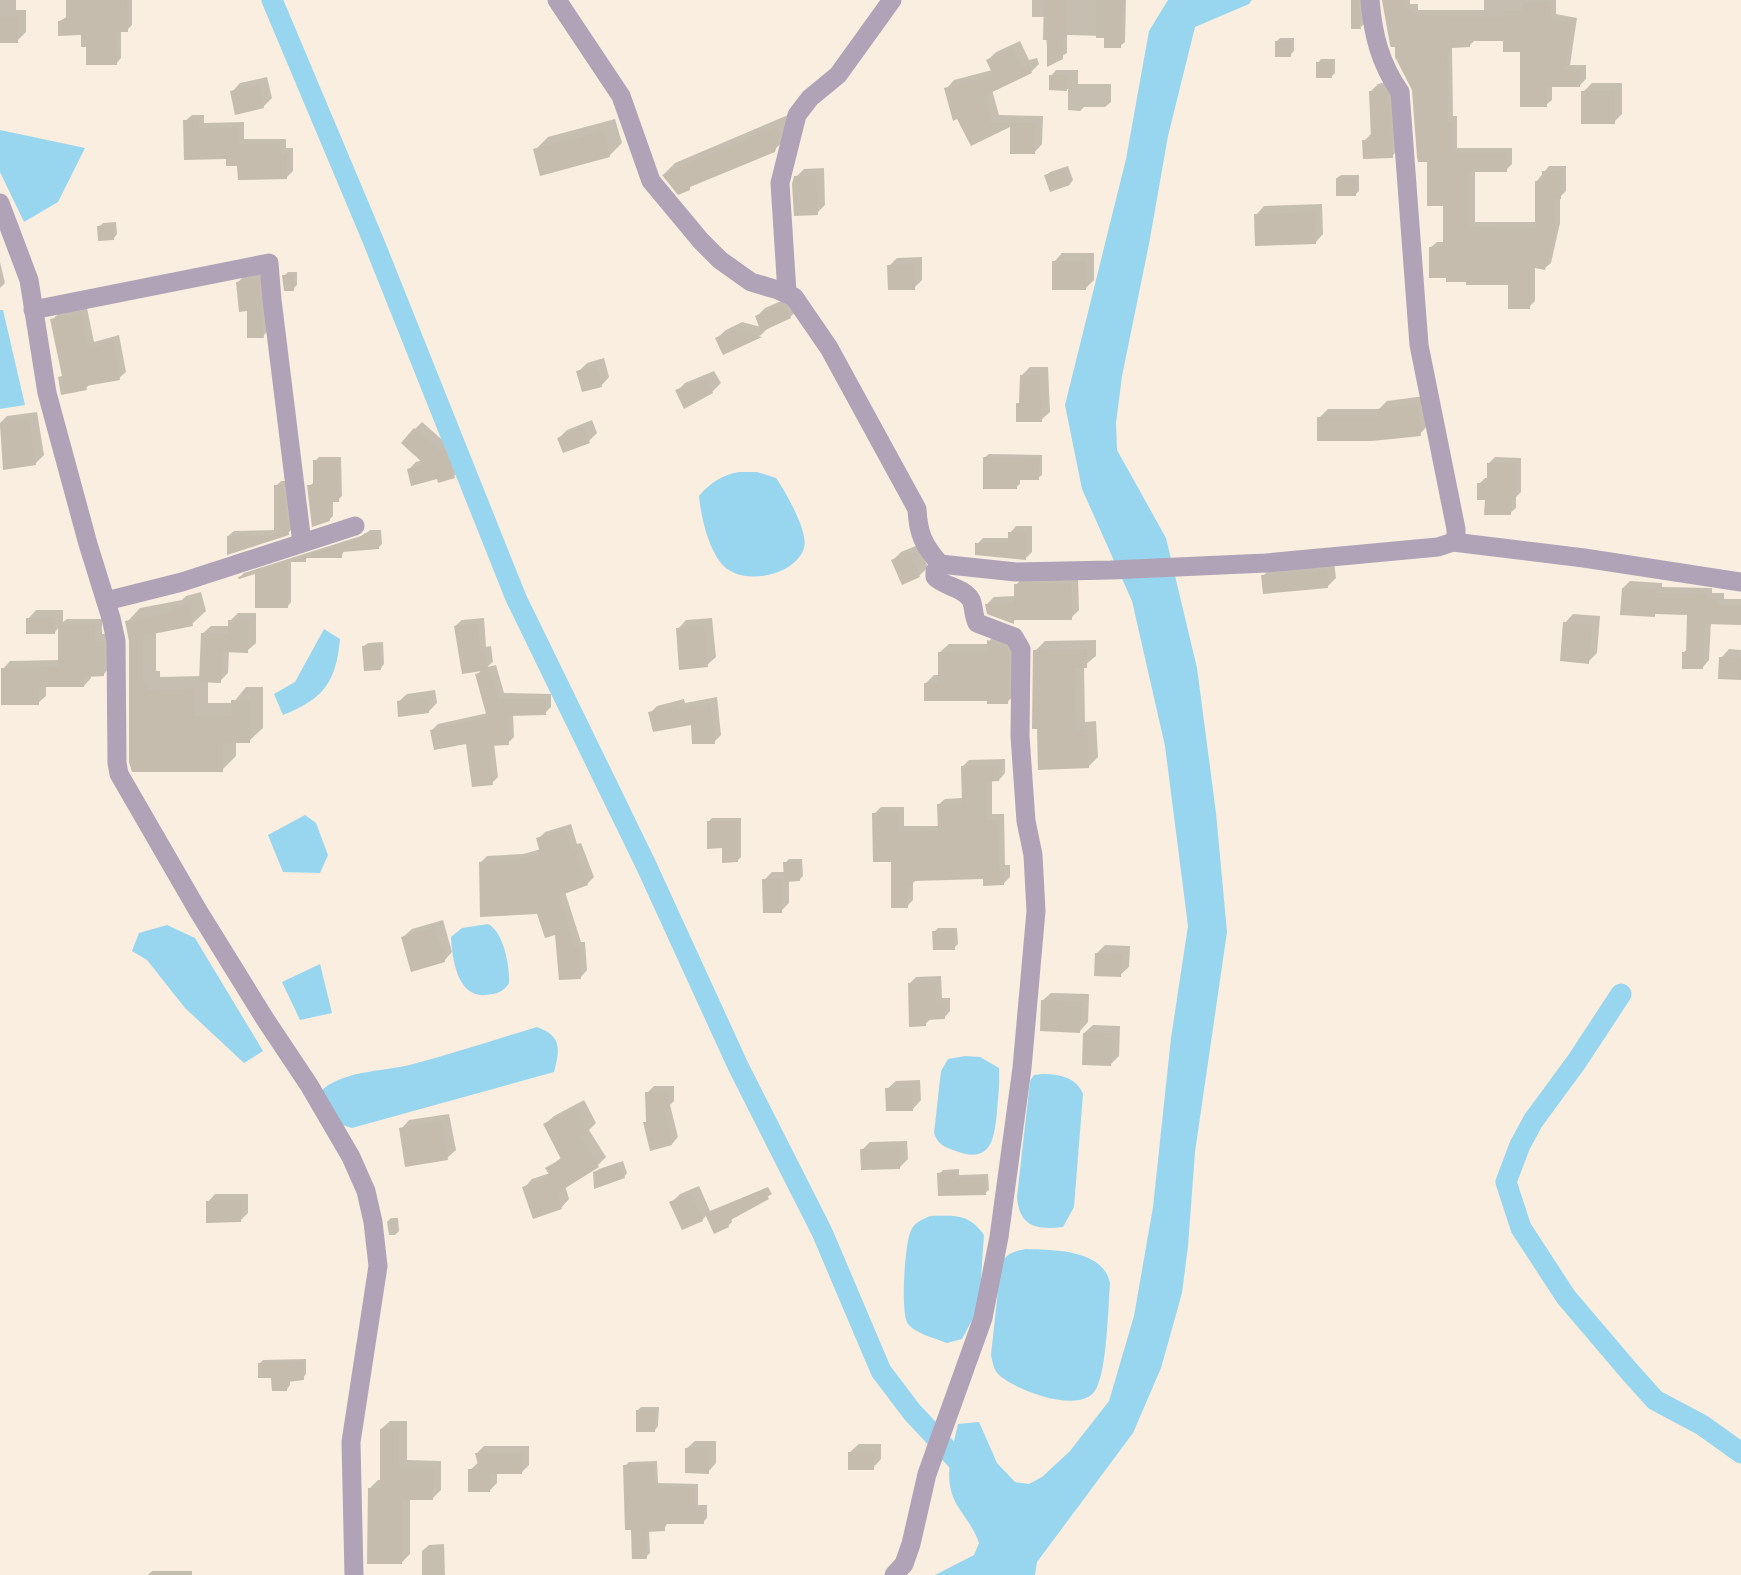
<svg xmlns="http://www.w3.org/2000/svg" width="1741" height="1575" viewBox="0 0 1741 1575" font-family="'Roboto Condensed',sans-serif">
<style>
.water{fill:#98d6f0}
.shadow{fill:#0003}
.lines{fill:none;stroke-linecap:round;stroke-linejoin:round}
.canal{stroke:#98d6f0;stroke-width:21}
.building{fill:#c5bcad}
.minor{stroke:#b0a2b7;stroke-width:19}
</style>
<rect width="100%" height="100%" fill="#f9eedf"/>
<g class="water">
<path d="M1168,0H1252L1249,4L1195,27L1168,136L1149,244L1122,376L1116,423L1117,450L1166,538L1197,668L1216,813L1227,932L1195,1152L1188,1246L1182,1293L1161,1368L1133,1433L1037,1562L1035,1575H935L974,1555L979,1543C974,1528 965,1518 957,1505C942,1480 952,1451 958,1424L979,1422L997,1463L1015,1482L1029,1484L1042,1477L1070,1451L1109,1401L1134,1316L1153,1207L1171,1038L1188,926L1165,746L1132,601L1082,489L1065,405L1126,159L1149,31Z"/>
<path d="M0,130L85,148L58,202L24,222L0,172Z"/>
<path d="M0,310H3L25,405L0,409Z"/>
<path d="M739,472H757L776,478C785,491 809,532 804,548C795,577 739,587 721,563C708,547 701,517 699,496C710,483 722,475 739,472Z"/>
<path d="M324,629L340,639C336,683 323,699 283,715L274,694L295,682Z"/>
<path d="M305,815L316,823L328,855L320,873L283,872L268,835Z"/>
<path d="M488,924C504,932 510,967 509,983C504,992 496,994 486,995C458,998 452,960 451,937L462,928Z"/>
<path d="M167,925L195,938L263,1051L244,1063L185,1008L147,960L132,951L139,933Z"/>
<path d="M320,964L332,1013L300,1020L282,982Z"/>
<path d="M537,1027C562,1036 560,1049 554,1072L352,1128L339,1124L323,1096V1089C348,1069 387,1072 417,1063C457,1052 497,1039 537,1027Z"/>
<path d="M965,1056L980,1057L999,1068C1000,1082 998,1097 997,1112C994,1142 990,1165 953,1150C944,1147 937,1143 934,1133L941,1071L948,1059Z"/>
<path d="M1042,1074C1059,1074 1076,1077 1083,1094L1074,1207L1063,1227C1037,1230 1019,1227 1017,1197L1030,1081L1034,1075Z"/>
<path d="M930,1216C955,1216 968,1213 984,1235L979,1307L962,1339L947,1343C935,1338 916,1334 908,1324C900,1313 905,1246 910,1233C913,1223 921,1220 930,1216Z"/>
<path d="M1026,1249C1053,1250 1103,1249 1110,1283C1108,1309 1107,1369 1096,1389C1082,1416 1015,1390 999,1375C993,1369 993,1363 991,1355L1001,1263C1007,1253 1015,1251 1026,1249Z"/>
</g>
<g class="shadow">
<path d="M0,0H16V10H26V32L17,41H0Z"/>
<path d="M68,0H132V25L127,30H121V58L116,64L88,45L83,33L60,21L68,16Z"/>
<path d="M1032,0H1126L1125,42L1120,46L1106,36L1067,35V53L1048,64L1045,17H1032Z"/>
<path d="M1352,0H1361L1364,24L1361,27Z"/>
<path d="M1384,0H1410V4H1418V10H1484V0H1556V14L1577,18L1570,65H1586V79L1580,85H1552V100L1546,105L1522,50L1505,39H1476L1470,45L1452,48L1453,116H1457V148H1512V164L1506,170H1475V222H1536V182L1549,166H1566V191L1560,197V223L1551,263L1545,268L1535,266V301L1529,307L1509,284L1467,280L1431,247L1437,242H1445V204L1428,160L1414,90L1397,45Z"/>
<path d="M1280,38H1294V51L1290,55L1276,42Z"/>
<path d="M1020,41L1029,60L1037,58L1039,64L1031,72L992,90L999,115L1043,116L1042,144L1034,153L1012,124L972,144L946,89L954,80L992,70L988,60L996,52Z"/>
<path d="M1321,59H1335V73L1332,76L1318,63Z"/>
<path d="M1056,70H1078V84H1111V102L1105,107H1084L1080,111L1068,110V89H1051V76Z"/>
<path d="M267,77L272,98L263,107L232,92L240,83Z"/>
<path d="M1391,81L1399,149L1392,156L1364,141L1372,133L1371,91L1378,84Z"/>
<path d="M1592,83H1622V114L1614,122L1583,92Z"/>
<path d="M192,115H204V123L244,122V139H286V148H293V171L287,177L239,165L185,121Z"/>
<path d="M788,115L786,139L774,150L694,183L679,192L664,174L675,163Z"/>
<path d="M615,119L622,143L609,156L535,150L548,137Z"/>
<path d="M1068,166L1073,180L1070,184L1046,176L1050,172Z"/>
<path d="M824,168L825,205L817,213L796,177L804,169Z"/>
<path d="M1341,175H1359V191L1356,194L1337,178Z"/>
<path d="M1322,204L1323,234L1315,243L1256,215L1264,206Z"/>
<path d="M116,222L117,234L114,238L99,227L103,223Z"/>
<path d="M1062,253H1094V280L1085,289L1054,262Z"/>
<path d="M922,257V280L914,288L889,266L897,258Z"/>
<path d="M0,262L5,283L0,288Z"/>
<path d="M288,272H297V285L293,289L284,276Z"/>
<path d="M264,273L270,329L263,336L237,283L244,276Z"/>
<path d="M790,297L799,309L790,317L768,328L761,335L724,353L717,338L726,330L742,322L761,327L757,316L765,308Z"/>
<path d="M87,308L94,342L119,335L126,372L119,378L91,383L86,388L60,378L63,374L52,320L59,313Z"/>
<path d="M604,358L609,377L601,386L578,372L587,363Z"/>
<path d="M1030,367H1048L1050,412L1041,420L1018,404L1021,400L1022,375Z"/>
<path d="M714,371L721,383L712,392L677,391L685,383Z"/>
<path d="M1425,396L1428,425L1420,434L1319,418L1328,409H1379L1387,401Z"/>
<path d="M37,412L44,455L35,464L5,468L0,423L7,416Z"/>
<path d="M592,420L597,433L589,441L559,438L567,430Z"/>
<path d="M422,422L448,445L453,444L461,469L454,476L438,477L409,469L416,462L423,460L415,429Z"/>
<path d="M989,454L1042,455V475L1038,478H1020V484L1016,487L985,457Z"/>
<path d="M319,457H341L342,496L338,500H333V516L329,520L309,486L315,482V461Z"/>
<path d="M1495,457L1521,458V492L1516,497V508L1510,513L1486,498L1479,484L1485,478H1489V463Z"/>
<path d="M281,481H287L293,528L288,533L229,552L228,536L234,531L276,530V486Z"/>
<path d="M1016,526H1032V552L1026,558L977,544L983,538H1010V533Z"/>
<path d="M370,530H381L382,544L378,548L345,550L341,556H309L305,560H291V602L288,606L257,572L240,577L244,573L364,535Z"/>
<path d="M918,545L928,567L919,576L893,560L901,552Z"/>
<path d="M1334,562L1336,578L1328,586L1263,576L1271,568Z"/>
<path d="M1078,576L1079,610L1071,618H1017L1013,622L987,604L994,597L1015,596L1016,585L1023,577Z"/>
<path d="M1630,581L1662,583V587L1712,588V593H1724V599H1741V623L1711,622L1709,660L1703,667L1684,652L1688,649L1689,613L1657,612L1654,615L1623,588Z"/>
<path d="M201,592L206,611L192,624L156,631V671H160V677L201,676L202,634L211,626H230V621L238,613H256V643L247,651H229L228,673L220,681H208V703H233L246,687H263V728L249,741H236V756L222,770L134,771L131,641L127,622L140,608L182,600L186,596Z"/>
<path d="M36,610H63V622L67,619H102V634H110V667L103,675H91V678L84,686H46V696L38,703L3,669L10,661L60,660L59,627L55,632L28,619Z"/>
<path d="M1573,614L1600,616L1597,653L1588,662L1565,623Z"/>
<path d="M484,618L486,647L491,646L493,662L487,667L496,665L504,693L551,694V707L545,713L513,714L514,737L508,743L494,744L498,777L492,783L467,742L432,730L438,724L488,713L477,675L483,668L455,626L462,620Z"/>
<path d="M712,618L716,657L707,665L678,629L686,620Z"/>
<path d="M997,633L1014,639L1016,694L1007,702L926,683L934,675H940V652L949,644H989V641Z"/>
<path d="M1096,640V656L1084,666L1085,722L1096,721L1098,757L1088,767L1035,651L1045,641Z"/>
<path d="M383,642L384,664L381,668L364,646L368,643Z"/>
<path d="M1729,649L1741,650V678L1721,658Z"/>
<path d="M435,690L437,703L428,712L398,702L407,694Z"/>
<path d="M717,697L721,735L714,742L693,725L650,713L657,706L684,699L685,703Z"/>
<path d="M1005,759V773L999,780H992V814H1004L1005,865H1010V877L1003,884L985,878L917,879L913,883V900L907,906L874,814L881,807H904V826H939L938,805L945,799L963,798V766L969,760Z"/>
<path d="M712,818H741V857L737,861L723,846L708,822Z"/>
<path d="M571,824L577,844L581,843L594,877L587,884L565,892L581,942H585L587,970L581,977L557,932L538,912L481,862L487,856L523,854L541,849L538,839L545,832Z"/>
<path d="M789,859H802L803,876L799,880H789V903L781,911L764,880L772,872H785V863Z"/>
<path d="M443,920L452,952L444,961L403,937L412,929Z"/>
<path d="M938,928H957L958,944L954,948L934,932Z"/>
<path d="M1105,945L1130,946L1129,967L1120,975L1097,953Z"/>
<path d="M941,976L942,998H950V1011L944,1018H932L925,1024L909,984L916,977Z"/>
<path d="M1051,993L1089,994L1088,1022L1080,1031L1042,1001Z"/>
<path d="M1093,1025L1120,1026L1119,1056L1110,1065L1084,1033Z"/>
<path d="M920,1080L921,1100L913,1109L887,1089L896,1081Z"/>
<path d="M654,1086H674V1101L670,1105L678,1137L672,1144L645,1123L648,1120L647,1093Z"/>
<path d="M584,1100L596,1123L589,1130L606,1157L598,1165L565,1186L569,1199L561,1208L524,1188L532,1179L550,1173L547,1169L562,1157L545,1124L554,1116Z"/>
<path d="M449,1114L456,1150L447,1158L401,1129L409,1120Z"/>
<path d="M907,1141L908,1159L900,1167L862,1150L870,1142Z"/>
<path d="M623,1161L627,1173L624,1177L595,1173L599,1169Z"/>
<path d="M959,1169V1175L988,1174L989,1190L985,1193L939,1174L943,1170Z"/>
<path d="M699,1186L710,1211L768,1187L772,1194L731,1218L732,1222L728,1226L708,1214L702,1220L671,1203L680,1194Z"/>
<path d="M215,1194H248V1213L241,1220L208,1202Z"/>
<path d="M391,1218H398L399,1231L395,1235H389L387,1222Z"/>
<path d="M306,1359V1374L303,1378L290,1380V1385L287,1389L259,1364L263,1360Z"/>
<path d="M641,1407H659L658,1426L655,1430L637,1411Z"/>
<path d="M390,1421H407V1460L441,1461V1490L433,1498H410V1554L402,1562L370,1488L378,1480H381V1429Z"/>
<path d="M695,1441H716V1463L708,1472L686,1449Z"/>
<path d="M859,1444H881V1459L873,1468L850,1452Z"/>
<path d="M484,1446H529V1465L522,1472H497V1483L489,1491L470,1470L479,1462L477,1453Z"/>
<path d="M657,1461L658,1483L698,1484V1505H707V1518L703,1522H668L664,1529L649,1530L650,1553L646,1557L625,1466L629,1462Z"/>
<path d="M444,1544L445,1575H422V1551L429,1545Z"/>
<path d="M152,1571H192V1575H148Z"/>
</g>
<g class="lines">
<g class="canal">
<path d="M272,0L373,240L516,598L646,865L738,1066L822,1232L881,1371L912,1412L969,1473"/>
<path d="M1621,994L1577,1061L1533,1121L1520,1145L1506,1182L1521,1228L1566,1297L1629,1371L1655,1400L1702,1425L1741,1453"/>
</g>
</g>
<g class="building">
<path d="M66,0H127L128,32H116L117,65H86V47H81V35L58,36V21L66,20Z"/>
<path d="M1044,0H1067V37H1063V59L1047,67V40H1043Z"/>
<path d="M1096,0H1123L1121,48H1104V38H1096Z"/>
<path d="M1351,0H1358L1361,29H1351Z"/>
<path d="M1382,0H1405V9H1412V15L1454,17H1503V11H1523V2H1551V20L1573,23L1565,70H1580V87H1547V107H1520V52H1503V41H1470V47L1450,48V53H1447L1448,122H1452V153H1507V172H1469V227L1535,228V181H1542V171H1561V199H1555V230L1545,270L1530,267V309H1508V285H1466V282H1446V278H1429V247H1443V206H1427V162H1418L1417,157L1412,90L1395,57V47H1391L1390,45Z"/>
<rect x="0" y="17" width="18" height="26"/>
<rect x="1275" y="41" width="16" height="16"/>
<path d="M1012,48L1021,67L1029,65L1032,73L984,96L991,123H1035V154H1010V127L971,146L957,119L953,121L944,88L993,75L986,60Z"/>
<rect x="1316" y="62" width="16" height="16"/>
<path d="M1049,75H1067V91L1049,90Z"/>
<path d="M259,85L264,108L235,115L230,91Z"/>
<path d="M1374,88H1383L1388,96L1393,158L1363,159L1362,140H1371L1369,91H1375Z"/>
<rect x="1581" y="91" width="34" height="33"/>
<path d="M183,120H199V128H238V144H281V154H287V179L238,180L237,166H226V159L184,160Z"/>
<path d="M777,126L780,133L775,152L690,187V190L678,195L662,175Z"/>
<path d="M603,131L610,157L540,176L533,149Z"/>
<path d="M1065,169L1070,185L1050,192L1044,175Z"/>
<path d="M816,175L818,215L794,216L792,184L794,176Z"/>
<rect x="1336" y="178" width="20" height="18"/>
<path d="M1315,212L1316,244L1255,246L1254,214Z"/>
<path d="M113,225L114,240L98,241L97,226Z"/>
<rect x="1052" y="261" width="34" height="29"/>
<path d="M887,265H915V290H888Z"/>
<path d="M282,275H294V291H284Z"/>
<path d="M258,279L264,338H247V311L239,312L236,282Z"/>
<path d="M781,305L786,307L791,318L761,332L755,316Z"/>
<path d="M81,313L88,348L113,341L120,380L86,386L87,390L61,395L58,377L62,376L50,319Z"/>
<path d="M732,330L762,337L723,355L715,338Z"/>
<path d="M596,366L602,387L582,392L576,371Z"/>
<path d="M1020,375H1040L1042,422H1016V403H1019Z"/>
<path d="M706,379L713,393L684,409L675,390Z"/>
<path d="M1417,404L1421,436L1372,441H1317V417H1378L1377,409Z"/>
<path d="M29,419L36,465L3,470L0,424Z"/>
<path d="M584,427L590,443L563,453L557,438Z"/>
<path d="M414,428L440,451L446,450L455,478L438,483L437,479L411,486L407,469L424,464L401,443Z"/>
<path d="M983,457L1039,458V480H1017V489H983Z"/>
<path d="M313,460H338L339,502H330V521L312,527L307,485H313Z"/>
<path d="M1487,463H1516V500H1511V515H1484L1485,500H1477V483H1487Z"/>
<path d="M274,485H283L289,535L227,555V536L274,535Z"/>
<path d="M1008,532H1026V560L975,555V543H1008Z"/>
<path d="M365,533H378L379,549L342,552V558H306V562H288V608H255V574L239,579L238,577L359,538Z"/>
<path d="M909,552L920,577L902,585L891,560Z"/>
<path d="M1327,570L1328,588L1263,594L1261,575Z"/>
<path d="M1071,583L1072,620H1014V624L987,614L985,604L1014,603V584Z"/>
<path d="M1622,588L1656,589V593L1706,594V599H1718V605H1741V625L1705,624L1703,669H1682V652H1686L1687,615L1655,614V617L1620,615Z"/>
<path d="M188,605L193,626L143,636V684H147V690L195,689V716H231V700H250V743H223V772H132L129,762V641L125,621L172,612L171,609Z"/>
<rect x="26" y="618" width="29" height="16"/>
<path d="M228,620L249,621L248,653L222,652L221,683L199,682L201,633L228,634Z"/>
<path d="M1563,622L1592,624L1589,664L1560,661Z"/>
<path d="M478,624L480,652L485,651L488,670L462,674L454,626Z"/>
<path d="M58,625H95V641L104,642V676L84,677V687H39V705H1V668L58,667Z"/>
<path d="M705,626L708,667L679,670L676,628Z"/>
<path d="M987,640L1006,647L1009,652L1008,704H987V701H924V683H938V652H987Z"/>
<path d="M380,645L381,670L364,671L362,646Z"/>
<path d="M1087,649V668H1075L1076,731L1087,730L1089,768L1038,770L1037,729H1032L1033,650Z"/>
<path d="M1719,657L1741,658V680L1718,679Z"/>
<path d="M490,670L498,699H546V715L507,716L509,745L488,746L493,785L472,787L466,744L434,750L430,730L487,717L475,674Z"/>
<path d="M427,698L429,713L398,717L397,701Z"/>
<path d="M710,704L715,744H692L691,725L653,732L648,712L677,706L678,709Z"/>
<path d="M999,765V781L986,782L987,820H998L999,871L1004,870V885L983,886V879L912,881V887H907L908,908H891V862H873L872,813L898,812V832L938,831L937,804H962L961,766Z"/>
<path d="M707,821H738V862L722,863V848L707,849Z"/>
<path d="M565,829L571,849L574,848L588,885L559,896L575,948L579,947L581,979L559,980L555,935L545,938L537,914L480,917L479,862L516,860L540,853L536,838Z"/>
<path d="M783,862H799L800,881L784,882Z"/>
<path d="M762,879H781L782,913H763Z"/>
<path d="M435,927L445,962L411,972L401,937Z"/>
<path d="M932,931H954L955,950H933Z"/>
<path d="M1095,953L1122,954L1121,977L1094,976Z"/>
<path d="M935,982L936,1004H944L945,1019L926,1020V1026L909,1027L908,983Z"/>
<path d="M1041,1000L1082,1002L1080,1033L1040,1031Z"/>
<path d="M1083,1033H1112L1111,1066L1082,1065Z"/>
<path d="M885,1088H913V1111H886Z"/>
<path d="M645,1092H668V1110H664L672,1145L650,1151L643,1122H646Z"/>
<path d="M576,1107L588,1133L580,1137L599,1167L556,1194L562,1209L533,1219L522,1187L551,1177L545,1168L561,1159L543,1124Z"/>
<path d="M441,1121L448,1160L405,1167L399,1128Z"/>
<path d="M900,1148V1169L861,1170L860,1149Z"/>
<path d="M619,1163L625,1178L594,1189L593,1172Z"/>
<path d="M955,1172L956,1178L985,1177L986,1195L938,1196L937,1173Z"/>
<path d="M764,1189L769,1199L727,1222L729,1227L714,1234L705,1214Z"/>
<path d="M690,1193L703,1221L682,1230L669,1202Z"/>
<path d="M241,1200V1222L206,1223V1201Z"/>
<path d="M303,1361L304,1380L287,1382V1391H272L271,1378H258V1363Z"/>
<path d="M636,1410H656L655,1432H636Z"/>
<path d="M380,1429H399V1468H434L433,1500H402V1564H367L368,1488H380Z"/>
<path d="M685,1448L709,1449V1474L685,1473Z"/>
<rect x="848" y="1452" width="26" height="18"/>
<path d="M475,1453H523L522,1474H490V1492H468V1469H479Z"/>
<path d="M654,1464L655,1486L695,1487V1508H704V1524H665V1531L646,1532L647,1559H632L631,1530H625L623,1465Z"/>
</g>
<g class="lines">
<g class="minor">
<path d="M557,0L621,96L651,181L701,241L720,260L751,282L778,290L794,297L829,348L917,509C918,534 924,546 940,564L935,571V577C944,587 964,587 971,600C974,606 973,615 977,623L1014,637L1021,649L1020,736L1026,821L1033,855L1036,911L1022,1068L999,1237L983,1318L927,1474L911,1544L904,1564L894,1575"/>
<path d="M0,203L29,280L47,393L88,544L111,618L116,641L117,763L119,774L197,909L265,1019L309,1085L351,1157L366,1191L373,1222L378,1266L351,1442L354,1575"/>
<path d="M787,293L780,183L797,115L810,98L838,75L892,0"/>
<path d="M33,310L269,263L272,300L302,543"/>
<path d="M1453,542L1584,558L1741,582"/>
<path d="M940,564L1016,572L1111,570L1266,563L1438,547L1453,542L1456,537V529L1419,345L1400,92C1380,63 1373,35 1370,0"/>
<path d="M106,601L182,582L355,526"/>
</g>
</g>
</svg>
